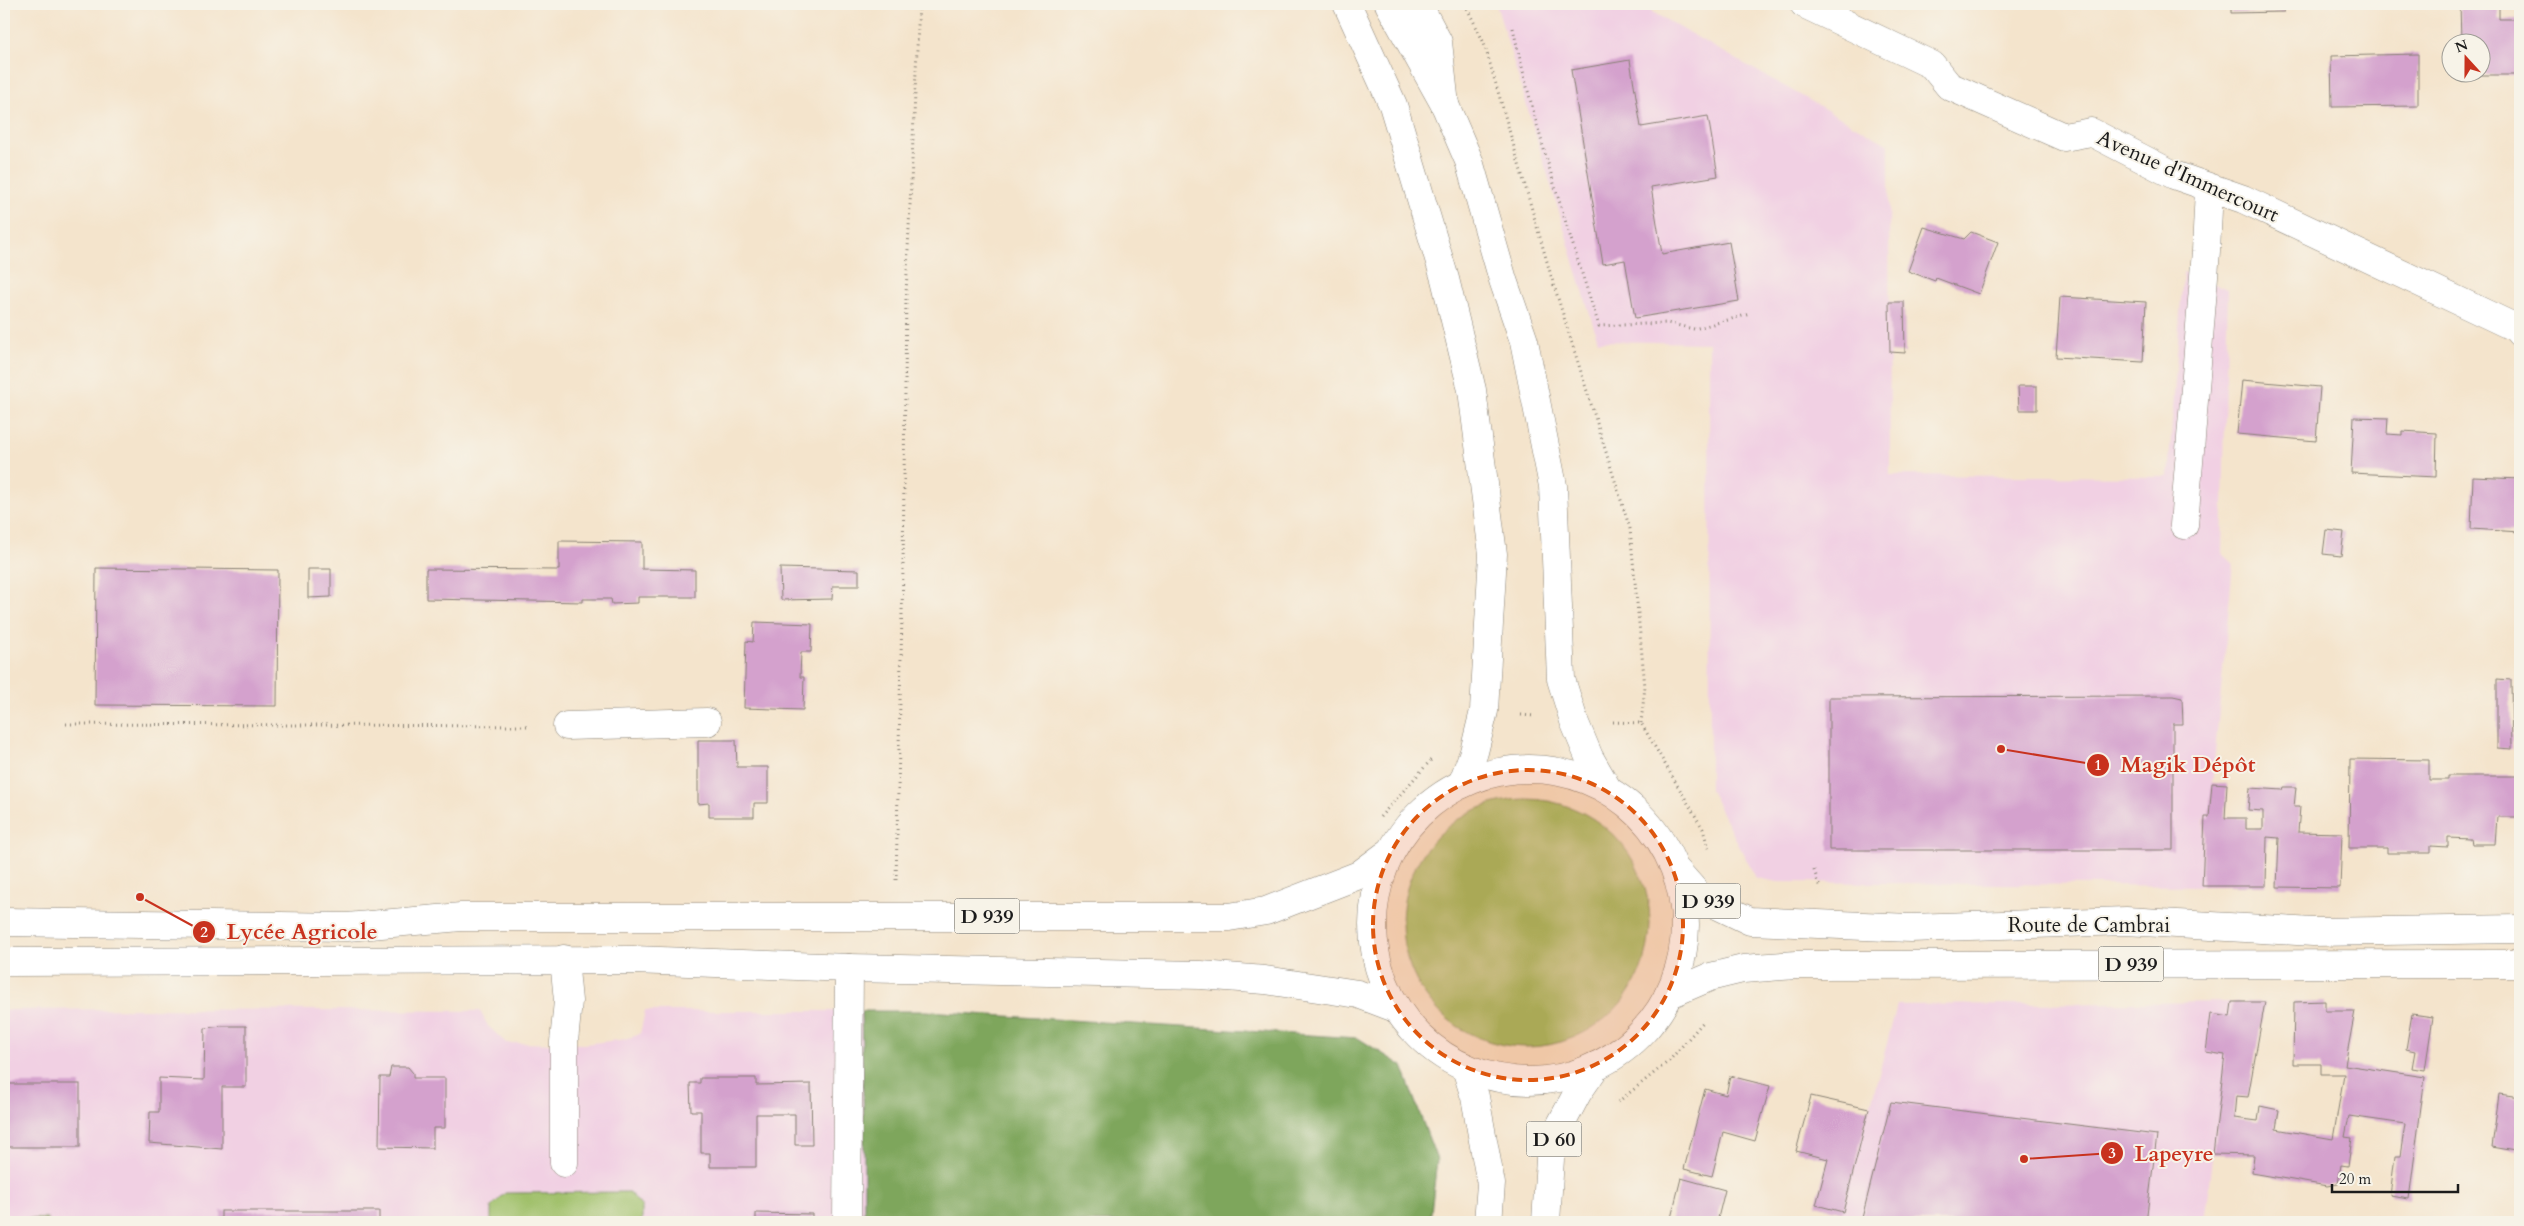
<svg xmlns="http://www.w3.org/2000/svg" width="2524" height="1226" viewBox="0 0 2524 1226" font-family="Cardo,serif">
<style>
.built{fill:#f1d0e3}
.green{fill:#9ebf68;stroke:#5d6e42}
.forest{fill:#7ea65c;stroke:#4d613c}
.building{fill:#d4a1cd}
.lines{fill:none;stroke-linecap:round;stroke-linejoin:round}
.minor-casing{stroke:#888074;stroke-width:29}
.major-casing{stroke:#888074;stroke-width:29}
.path{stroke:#888074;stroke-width:3;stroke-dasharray:1 4;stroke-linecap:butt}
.minor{stroke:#fff;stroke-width:28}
.major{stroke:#fff;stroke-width:28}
.marked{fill:#de560d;fill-opacity:0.2;stroke:#de560d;stroke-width:4;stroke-dasharray:10 6;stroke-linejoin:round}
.labels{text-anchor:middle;stroke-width:4;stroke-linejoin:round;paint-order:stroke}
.shield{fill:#f7f3e8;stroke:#5e5c59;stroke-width:1}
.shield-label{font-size:20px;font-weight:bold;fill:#1c1c1c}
.street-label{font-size:21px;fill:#1c1c1c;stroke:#f7f3e8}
.leader{fill:none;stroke:#c8321e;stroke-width:2}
.callout-dot{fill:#c8321e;stroke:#f7f3e8;stroke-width:2}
.mark-label{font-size:15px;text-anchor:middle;font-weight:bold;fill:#fff}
.callout-label{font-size:22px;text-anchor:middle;font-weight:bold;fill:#c8321e;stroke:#f7f3e8;stroke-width:4;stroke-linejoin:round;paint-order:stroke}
</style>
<rect width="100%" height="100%" fill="#f7f3e8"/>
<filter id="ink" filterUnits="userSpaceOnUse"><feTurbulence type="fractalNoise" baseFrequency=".02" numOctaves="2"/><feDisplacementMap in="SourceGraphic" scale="10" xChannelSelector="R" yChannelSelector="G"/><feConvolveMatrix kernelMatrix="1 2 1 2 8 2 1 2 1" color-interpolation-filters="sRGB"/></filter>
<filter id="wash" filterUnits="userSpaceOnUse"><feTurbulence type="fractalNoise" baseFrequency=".0096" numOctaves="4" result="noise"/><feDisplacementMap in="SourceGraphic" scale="20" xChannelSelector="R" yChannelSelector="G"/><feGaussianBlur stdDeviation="1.12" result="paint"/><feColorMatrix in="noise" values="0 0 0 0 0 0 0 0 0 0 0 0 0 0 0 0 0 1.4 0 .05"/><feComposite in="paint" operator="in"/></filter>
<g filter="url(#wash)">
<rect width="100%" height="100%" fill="#f4e4cc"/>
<g class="built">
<path d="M1496,4H1638L1889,145L1890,475L2168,477L2183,272L2228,289L2222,553L2233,563L2209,817H2204L2202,886L1778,882L1756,878L1710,790L1709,343L1598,341Z"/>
<path d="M2232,1002L2204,1222H1840L1897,1005Z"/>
<path d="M140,1009L480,1011L488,1026L506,1043L584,1044L627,1039L640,1034L645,1011H926L1358,1038L1402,1066L1437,1160L1430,1222H4V1010Z"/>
</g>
<g class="green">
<circle cx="1526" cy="923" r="124"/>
<path d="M629,1192L642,1207V1222H491V1207L505,1193Z"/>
<path d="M4,1218L48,1219V1222H4Z"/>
</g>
<path class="forest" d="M861,1011H926L1358,1038L1402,1066L1437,1160L1430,1222H864V1133Z"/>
<g id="blocks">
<g class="building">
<path d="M2231,4H2284V12L2231,13Z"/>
<path d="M2460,4H2499V19H2520V75H2461V72H2482V42H2461Z"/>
<path d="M2418,54V106L2332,107L2331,56Z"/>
<path d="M1630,60L1641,127L1708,116L1718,176L1651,187L1662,254L1729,242L1739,301L1635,318L1625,260L1603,264L1571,70Z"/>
<path d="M1924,227L1964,239L1971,232L1998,242L1979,294L1936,278L1935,281L1908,271Z"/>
<path d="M2060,297L2146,302L2143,362L2056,357Z"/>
<path d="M1889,302H1904L1905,353L1890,352Z"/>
<path d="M2242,380L2320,387L2316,441L2237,434Z"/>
<path d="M2018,386H2037V410H2019Z"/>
<path d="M2354,417L2388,418L2387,434L2402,435V431L2437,433L2436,477L2351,473Z"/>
<path d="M2473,477L2520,479V532L2471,529Z"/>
<path d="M2326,530L2344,532L2341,556L2323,554Z"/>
<path d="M559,541L642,542V569L695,570V597H638V603L612,604L611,599H583V602L426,599V569L559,570Z"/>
<path d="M96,568L278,570L277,706L95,705Z"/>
<path d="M780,568L859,570V586H833L832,599L781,600Z"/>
<path d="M308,569H331V597L308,598Z"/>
<path d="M754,622L812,624L811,652H801L800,677H804L803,710L744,708L746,641L753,642Z"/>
<path d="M2497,679L2511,680L2512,749L2497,748Z"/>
<path d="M2173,696L2182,698L2183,724H2173V850H1829V697Z"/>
<path d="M698,740H736L737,767H768V803H754V817H709V803L698,804Z"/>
<path d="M2350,759L2429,760V780H2448V776H2518V813H2520V888H2518V817H2497L2495,844H2472L2471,839L2448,838V847L2431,846V853H2387V848H2349Z"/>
<path d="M2212,783L2227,784L2225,818H2246V829H2263V811L2248,810L2250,788L2283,790L2284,787H2296L2294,807H2300L2298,832L2342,833L2340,888L2277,887L2279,838L2267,837L2266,886H2202L2205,817H2209Z"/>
<path d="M2325,1001V1011H2355L2345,1065L2425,1077L2409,1199L2390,1196L2395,1156H2400L2405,1124L2349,1116L2345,1137L2352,1138L2348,1166L2341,1165L2338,1184L2327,1186L2252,1173L2254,1155L2213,1154L2225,1055L2206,1052L2211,1014L2230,1017L2232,1002H2265L2248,1097L2236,1096L2234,1118L2258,1121L2260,1106L2279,1110L2276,1129L2333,1139L2344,1074H2321V1064H2293L2294,1002Z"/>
<path d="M2412,1014L2433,1017L2425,1070L2412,1068L2415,1051L2406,1049Z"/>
<path d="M222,1026H246V1087H222V1149L149,1143L150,1112H159V1078L204,1080L205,1028Z"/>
<path d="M391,1067H408L413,1073V1078H445V1128H433V1148L379,1147L380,1077H389Z"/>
<path d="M1730,1076L1770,1086L1755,1141L1723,1132L1712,1176L1684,1169L1705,1089L1726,1095Z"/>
<path d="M700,1078H756V1085L811,1084L812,1145H795V1114H756V1167H710V1153H701V1111H691L690,1083H700Z"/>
<rect x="4" y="1084" width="76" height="63"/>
<path d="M2499,1094L2520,1097L2516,1151L2492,1147Z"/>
<path d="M1811,1096L1869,1109L1843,1212L1816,1205L1828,1159L1796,1151Z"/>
<path d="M1891,1102L2157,1135L2146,1222H1861Z"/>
<path d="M1681,1178L1725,1190L1717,1222H1670Z"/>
<rect x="221" y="1211" width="158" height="11"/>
<path d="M756,1213L812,1214V1222H756Z"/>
</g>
</g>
</g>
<g filter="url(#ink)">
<use href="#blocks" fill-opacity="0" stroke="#888074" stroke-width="1"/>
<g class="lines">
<defs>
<g id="minor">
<path d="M1418,4L1438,42L1445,105"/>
<path d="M1804,4L1932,65L1949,86L2064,137L2091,132L2174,175L2243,199L2516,328L2520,333"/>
<path d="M2184,525L2206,251L2209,189"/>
<path d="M567,726L707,722"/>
<path d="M564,1163V1042L568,1001L564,959"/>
<path d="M847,1222L849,968"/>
</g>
<g id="major">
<path d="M1347,4L1393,105L1445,279L1472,390L1493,554L1484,711L1474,752L1462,784"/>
<path d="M1389,4L1445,105L1469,161L1503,280L1524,341L1553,486L1561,679L1574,721L1589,757L1608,790"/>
<circle cx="1529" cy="925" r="156"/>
<path d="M1677,871L1700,897L1750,921L1910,928L2126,921L2313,932L2520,929"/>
<path d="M4,922L347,927L461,917H1229L1266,911L1359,875L1390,852"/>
<path d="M4,962L633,960L849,968L1201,975L1265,980L1358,994L1395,1008"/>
<path d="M1668,995L1710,977L1743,969L1796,965L2520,964"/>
<path d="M1466,1068L1475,1097L1491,1184L1488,1222"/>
<path d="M1546,1222L1551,1143L1578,1092L1596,1066"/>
</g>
</defs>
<use href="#minor" class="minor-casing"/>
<use href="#major" class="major-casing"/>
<g class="path">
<path d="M1465,4L1484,43L1552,279L1630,529L1645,687L1641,723"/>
<path d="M1513,28C1535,129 1567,227 1599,326L1667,323L1694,329L1750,314"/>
<path d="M1521,715L1534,716"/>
<path d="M1613,722L1641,723L1703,829L1709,851"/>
<path d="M66,724L531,726"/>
<path d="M1380,817L1431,760"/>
<path d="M1814,870L1820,888"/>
<path d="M896,880L903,569L906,295L919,4"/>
<path d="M1618,1102L1669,1061L1704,1021"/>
</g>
<use href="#minor" class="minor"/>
<use href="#major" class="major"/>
</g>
</g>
<path class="marked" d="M1373 925a155 155 0 1 1 310 0a155 155 0 1 1-310 0Z"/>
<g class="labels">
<g class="shield">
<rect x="1675.5" y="883.5" width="65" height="35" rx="4"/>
<rect x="954.5" y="898.5" width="65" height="35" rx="4"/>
<rect x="2098.5" y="946.5" width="65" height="35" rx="4"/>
<rect x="1526.5" y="1121.5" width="55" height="35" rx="4"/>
</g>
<g class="shield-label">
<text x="1708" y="908">D 939</text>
<text x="987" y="923">D 939</text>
<text x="2131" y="971">D 939</text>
<text x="1554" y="1146">D 60</text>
</g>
<g class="street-label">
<text transform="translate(2188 176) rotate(24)" y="7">Avenue d'Immercourt</text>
<text x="2089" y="932">Route de Cambrai</text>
</g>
</g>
<path class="leader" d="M2001 749L2098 765M140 897L204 932M2024 1159L2112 1153"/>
<g class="callout-dot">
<circle cx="2001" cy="749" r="5"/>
<circle cx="140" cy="897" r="5"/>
<circle cx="2024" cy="1159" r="5"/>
<circle cx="2098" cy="765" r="12"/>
<circle cx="204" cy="932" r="12"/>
<circle cx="2112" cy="1153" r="12"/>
</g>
<g class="mark-label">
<text x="2098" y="770">1</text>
<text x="204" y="937">2</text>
<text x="2112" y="1158">3</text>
</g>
<g class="callout-label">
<text x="2188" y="772">Magik Dépôt</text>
<text x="302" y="939">Lycée Agricole</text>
<text x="2174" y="1161">Lapeyre</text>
</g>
<rect width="2524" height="1226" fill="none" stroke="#f7f3e8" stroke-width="20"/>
<g transform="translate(2466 58) rotate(339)"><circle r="24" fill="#f7f3e8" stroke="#9f9d96"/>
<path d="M0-4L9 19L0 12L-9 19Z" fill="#c8321e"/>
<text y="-8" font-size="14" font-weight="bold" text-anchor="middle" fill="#1c1c1c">N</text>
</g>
<path d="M2332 1184v8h126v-8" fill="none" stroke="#1c1c1c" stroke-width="2.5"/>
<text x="2339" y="1184" font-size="15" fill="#1c1c1c" stroke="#f7f3e8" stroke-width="4" paint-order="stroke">20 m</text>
</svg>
